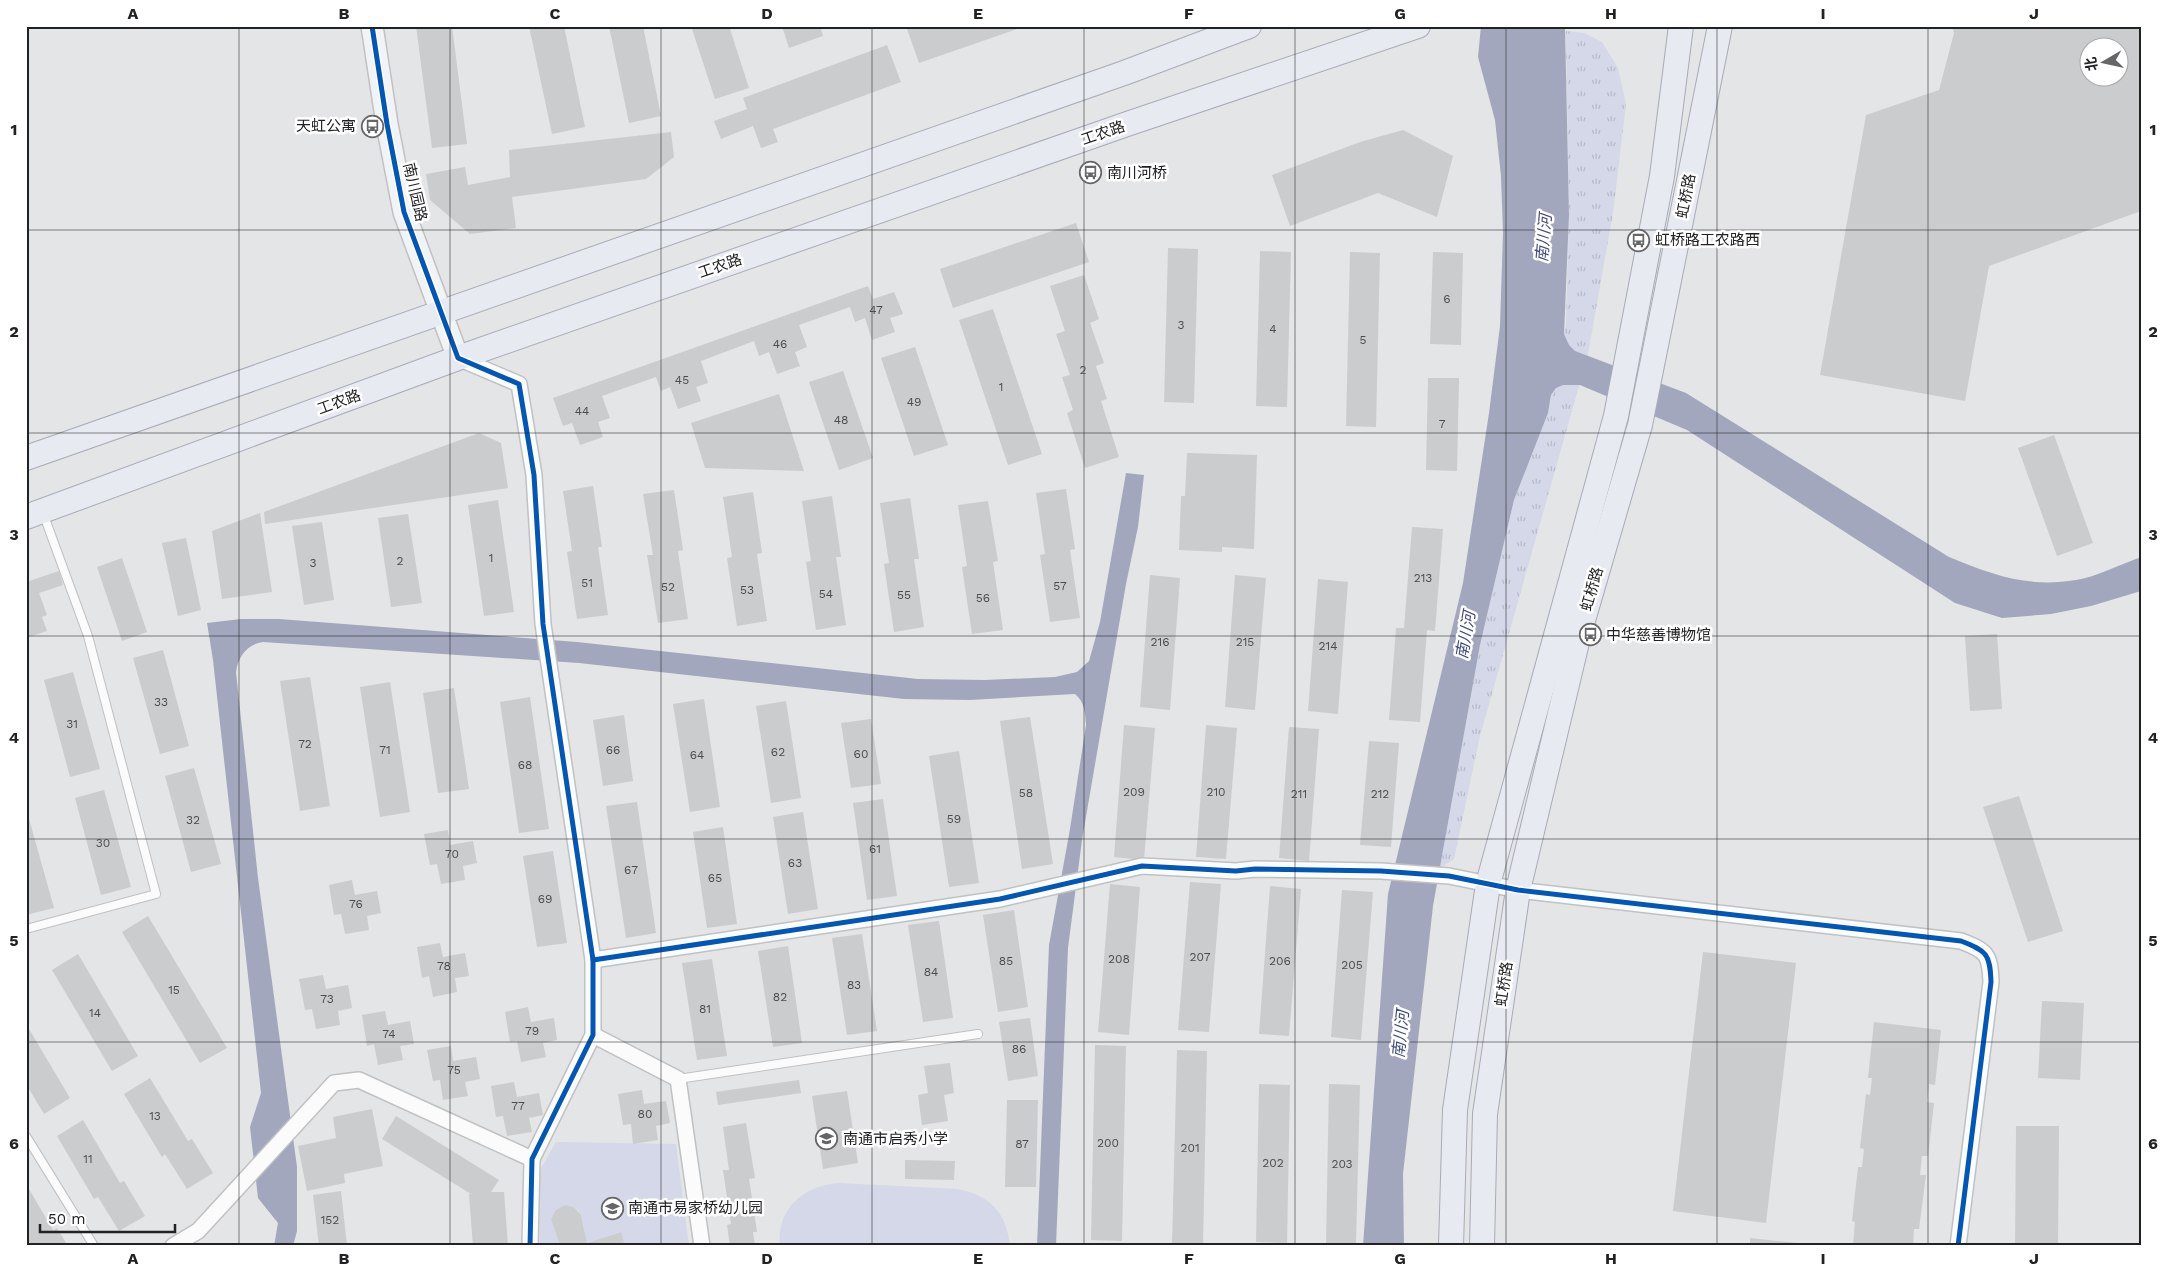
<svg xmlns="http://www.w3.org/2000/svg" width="2167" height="1272" viewBox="0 0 2167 1272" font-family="'Work Sans','Noto Sans SC',sans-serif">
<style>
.grass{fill:url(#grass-tufts)}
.garden{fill:#d4d8e9}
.water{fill:#a2a7bd}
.building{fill:#cbcccd;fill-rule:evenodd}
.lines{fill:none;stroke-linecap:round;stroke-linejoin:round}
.lane-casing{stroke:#c0c1c2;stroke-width:10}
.street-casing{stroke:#c0c1c2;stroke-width:18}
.secondary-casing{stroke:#c0c1c2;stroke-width:24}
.primary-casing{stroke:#a8abb7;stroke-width:26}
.lane{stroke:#fbfbfb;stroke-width:8}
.street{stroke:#fbfbfb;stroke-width:15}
.secondary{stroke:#f2f3f5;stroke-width:21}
.primary{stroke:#e8eaf1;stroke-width:24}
.cycleway-casing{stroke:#fff;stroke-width:8}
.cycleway{stroke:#0057b8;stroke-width:5}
.grid{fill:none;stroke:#212223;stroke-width:1;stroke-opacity:0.55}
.labels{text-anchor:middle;stroke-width:5;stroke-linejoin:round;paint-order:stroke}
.number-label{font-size:12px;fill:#4c4c4e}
.poi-label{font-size:15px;fill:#212223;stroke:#fff;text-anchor:start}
.street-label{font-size:15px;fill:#212223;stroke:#fff}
.water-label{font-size:16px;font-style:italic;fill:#424c7b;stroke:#fff}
.neatline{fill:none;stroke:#212223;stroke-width:2}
.grid-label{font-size:16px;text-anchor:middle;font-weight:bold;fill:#212223}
</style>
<defs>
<pattern id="grass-tufts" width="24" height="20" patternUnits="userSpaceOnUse" patternTransform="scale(1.25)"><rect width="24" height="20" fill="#d4d8e9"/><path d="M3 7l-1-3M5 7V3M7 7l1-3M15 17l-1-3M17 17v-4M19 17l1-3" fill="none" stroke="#b6b9c8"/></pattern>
</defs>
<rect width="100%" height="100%" fill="#e4e5e6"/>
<path class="grass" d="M1566,31L1584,33L1602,42L1618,68L1626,104L1613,213L1588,354L1480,736L1454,859L1440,868L1480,645L1514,500L1548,413L1566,324L1569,215Z"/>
<g class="garden">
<path d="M556,1142L676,1144L689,1246H625L620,1232L587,1243C585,1235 583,1220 581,1215C574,1199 556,1206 551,1219L560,1246H540V1170Z"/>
<path d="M838,1183L957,1189C990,1195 1006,1212 1010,1246H780C776,1208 804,1186 838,1183Z"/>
</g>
<g class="water">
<path d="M1481,26H1565L1569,215L1564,334L1569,345L1575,351L1686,393L1949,557C1993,575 2028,588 2076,580C2096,577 2121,564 2141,557V591L2091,606L2051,614L2002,618L1955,603L1687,430L1580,385H1563L1556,388L1551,395L1548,413L1514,500L1480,645L1433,906L1403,1174L1404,1246H1363L1388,894L1463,583L1489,413L1500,326L1503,233L1501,176L1495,120L1478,57Z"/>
<path d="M1126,473L1144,475L1138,527L1126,584L1082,840L1068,948L1056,1246H1037L1049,945L1070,829L1086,725C1085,713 1085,702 1075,694L970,700L904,699L579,663L263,642C247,644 238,657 236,672L258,878L297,1167V1231L293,1246H274L278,1223L258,1198L250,1127L261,1093L213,660L207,623L241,619H279L577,642L918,679L985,680L1055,677L1077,672L1089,661L1100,622Z"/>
</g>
<g class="building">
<path d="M416,26H452L467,144L432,148Z"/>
<path d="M529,26H564L585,127L552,134Z"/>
<path d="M609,26H643L661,116L629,123Z"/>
<path d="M691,26H729L749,88L715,99Z"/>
<path d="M782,26H820L823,36L789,48Z"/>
<path d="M906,26H1023V27L919,63Z"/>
<path d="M1952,26H2141V211L1989,266L1965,401L1820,375L1866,115L1939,90L1954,33ZM2090,48H2120V78H2090Z"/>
<path d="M887,45L901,82L773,129L778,142L761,148L753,126L721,139L714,121L747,109L743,98Z"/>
<path d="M1403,130L1453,156L1437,217L1378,193L1290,226L1272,175L1360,142Z"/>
<path d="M671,132L674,157L646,179L512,197L516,228L470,234L430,200L426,174L465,167L468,185L510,177L509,150Z"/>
<path d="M1076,223L1089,262L953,308L940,269Z"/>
<path d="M1168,248L1198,249L1194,403L1164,402Z"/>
<path d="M1260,251L1291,252L1287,407L1256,406Z"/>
<path d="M1350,252L1380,253L1376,427L1346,426Z"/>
<path d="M1433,252L1463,253L1461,345L1430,344Z"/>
<path d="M1084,275L1099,319L1090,323L1104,363L1096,366L1107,399L1101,401L1119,457L1085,468L1067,413L1073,410L1062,377L1070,375L1056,334L1065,331L1050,286Z"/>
<path d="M868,286L873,299L894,292L903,314L890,318L895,332L872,340L865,318L855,322L850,307L799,325L807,347L795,352L800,366L777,374L769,352L759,356L754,341L701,361L708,383L696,387L701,401L678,409L670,387L661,391L656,377L602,396L610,418L598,422L603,437L580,445L572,423L563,426L553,398Z"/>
<path d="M993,309L1042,454L1008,465L959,320Z"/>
<path d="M915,347L948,445L914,456L881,358Z"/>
<path d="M843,371L873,458L839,470L809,382Z"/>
<path d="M1428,378H1459L1457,471L1426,470Z"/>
<path d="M779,394L804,471L705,468L691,423Z"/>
<path d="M479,433L501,443L508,488L265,524L264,512Z"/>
<path d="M2054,435L2093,543L2057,556L2018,448Z"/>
<path d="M1187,453L1257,455L1254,549L1222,547V552L1179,550L1181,496H1185Z"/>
<path d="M593,486L602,547H598L608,615L577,619L567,552L572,551L563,491Z"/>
<path d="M1066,489L1075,549L1070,550L1080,618L1050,622L1040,555L1045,554L1036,493Z"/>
<path d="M674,490L683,550L678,551L688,619L658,623L647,555H653L643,494Z"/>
<path d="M753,492L762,553L757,554L767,621L737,626L727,558L732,557L723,497Z"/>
<path d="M832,496L841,557H836L846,625L816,630L806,562L811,561L802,501Z"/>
<path d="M910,498L919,559H914L924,627L894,632L884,564L889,563L880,503Z"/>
<path d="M498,500L514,612L484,616L468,505Z"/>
<path d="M988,501L998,561L993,562L1003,630L972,634L962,567L967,566L958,505Z"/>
<path d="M260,513L272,592L222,599L212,531Z"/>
<path d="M408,514L422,603L391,607L378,518Z"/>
<path d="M322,522L334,600L304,605L292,526Z"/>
<path d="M1412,527L1443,529L1435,631L1427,630L1420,722L1389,720L1396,628H1404Z"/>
<path d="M186,538L201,610L178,616L162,543Z"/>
<path d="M122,558L147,632L122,641L97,567Z"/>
<path d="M59,571L63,585L39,593L47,615L42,617L47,631L26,638V582Z"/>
<path d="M1150,575L1180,578L1170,710L1140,707Z"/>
<path d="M1235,575L1266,578L1255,710L1225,707Z"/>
<path d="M1318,579L1348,582L1338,714L1308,711Z"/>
<path d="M1997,634L2002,709L1970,711L1965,636Z"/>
<path d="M163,650L189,746L160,754L133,658Z"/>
<path d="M73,672L100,769L70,777L44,680Z"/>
<path d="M310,677L330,806L300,811L280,681Z"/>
<path d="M390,682L410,812L380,817L360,687Z"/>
<path d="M454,688L469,789L438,793L423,693Z"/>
<path d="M530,697L549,829L519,833L500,702Z"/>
<path d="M704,699L720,807L690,812L673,704Z"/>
<path d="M786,701L801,798L771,803L756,706Z"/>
<path d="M624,715L633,781L603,786L593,720Z"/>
<path d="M1030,717L1053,864L1022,869L1000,721Z"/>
<path d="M871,719L881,784L851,788L841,723Z"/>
<path d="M1124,725L1155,728L1144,860L1114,857Z"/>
<path d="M1206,725L1237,728L1226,859L1196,857Z"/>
<path d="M1289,727L1319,729L1309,861L1279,858Z"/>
<path d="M1369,741L1399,743L1391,847L1360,845Z"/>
<path d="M959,751L979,883L949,887L929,756Z"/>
<path d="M194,768L221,864L191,872L165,776Z"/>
<path d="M104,790L131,887L101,895L75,798Z"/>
<path d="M2019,796L2063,931L2028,942L1983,807Z"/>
<path d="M883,799L897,896L867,900L853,803Z"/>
<path d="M637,802L656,933L626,938L606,806Z"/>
<path d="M26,808L54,908L26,915Z"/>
<path d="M803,812L818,909L788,914L773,817Z"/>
<path d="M723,827L737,924L707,928L693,832Z"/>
<path d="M448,830L450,845L473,841L477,863L463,866L465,880L441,884L437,864L430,865L424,834Z"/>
<path d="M553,851L567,943L537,947L523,856Z"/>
<path d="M352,880L355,895L377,891L381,913L367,916L369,930L345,934L341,914L334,915L329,885Z"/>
<path d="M1190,882L1221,884L1209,1032L1178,1030Z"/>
<path d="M1110,884L1140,887L1129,1035L1098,1032Z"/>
<path d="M1270,886L1301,889L1289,1036L1259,1034Z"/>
<path d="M1342,890L1373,892L1361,1040L1331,1037Z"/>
<path d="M1014,910L1028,1007L998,1012L983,915Z"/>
<path d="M148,916L227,1048L200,1063L122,932Z"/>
<path d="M939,921L953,1018L923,1022L908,925Z"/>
<path d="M862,934L877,1031L847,1035L832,938Z"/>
<path d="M440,943L443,957L465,953L469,976L455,978L457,992L433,997L429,976L422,978L417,947Z"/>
<path d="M788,946L802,1043L773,1047L758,951Z"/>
<path d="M1703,952L1796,963L1766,1223L1673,1211Z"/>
<path d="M78,954L138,1056L112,1071L52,970Z"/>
<path d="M712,959L727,1056L697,1060L682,963Z"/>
<path d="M323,975L326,989L348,985L352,1008L338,1011L340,1025L316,1029L312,1009L305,1010L299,979Z"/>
<path d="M2042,1001L2084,1003L2080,1080L2038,1078Z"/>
<path d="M528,1007L531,1022L554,1018L557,1040L543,1043L546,1057L521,1062L517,1041L510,1042L505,1012Z"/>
<path d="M385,1011L388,1025L410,1021L414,1044L400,1046L403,1060L378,1065L374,1044L367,1046L362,1015Z"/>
<path d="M1030,1018L1038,1076L1008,1081L999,1022Z"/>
<path d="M1874,1022L1941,1030L1935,1085L1929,1084L1927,1102L1934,1103L1928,1156H1922L1920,1175H1926L1919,1229H1914L1913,1246H1853L1855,1222L1852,1221L1858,1167H1862L1864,1149L1860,1148L1866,1094L1870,1095L1872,1078H1868Z"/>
<path d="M26,1024L70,1098L44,1114L26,1084Z"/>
<path d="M1095,1045L1126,1046L1122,1241L1091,1240Z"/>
<path d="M451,1046L453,1061L476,1057L480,1079L465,1082L468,1096L443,1100L440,1080L433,1081L427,1050Z"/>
<path d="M1177,1050L1207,1051L1203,1246L1172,1245Z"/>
<path d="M950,1063L954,1093L944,1095L948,1121L922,1125L918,1095L928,1093L924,1066Z"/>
<path d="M150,1078L188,1141L192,1139L213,1173L187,1189L165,1154L162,1157L124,1094Z"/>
<path d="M799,1080L801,1093L718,1105L716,1092Z"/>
<path d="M514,1082L517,1097L539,1093L543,1115L529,1118L532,1132L507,1136L503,1116L496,1117L491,1086Z"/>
<path d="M1259,1084L1290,1085L1287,1243L1256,1242Z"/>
<path d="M1329,1084L1360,1085L1356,1243H1326Z"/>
<path d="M642,1090L644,1104L666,1101L670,1123L656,1126L658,1140L633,1144L631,1124L623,1125L618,1094Z"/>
<path d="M847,1091L858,1163L823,1169L812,1096Z"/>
<path d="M1007,1100H1038L1036,1187H1005Z"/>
<path d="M372,1109L383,1166L344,1174L345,1183L307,1191L298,1146L336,1138L333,1117Z"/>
<path d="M396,1116L499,1180L491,1192H504L508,1246H473L469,1194H471L382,1139Z"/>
<path d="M83,1120L120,1183L124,1181L145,1216L119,1231L98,1197L94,1199L57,1136Z"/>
<path d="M746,1123L755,1178L749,1179L757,1232H753L755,1246H730L727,1225L731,1224L723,1170H729L723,1127Z"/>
<path d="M2016,1126H2059L2058,1246H2015Z"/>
<path d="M905,1160L955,1161L954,1180L905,1179Z"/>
<path d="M26,1184L53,1230L57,1228L68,1246H33L31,1244L27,1246Z"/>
<path d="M341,1191L347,1246H319L313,1195Z"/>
<path d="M565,1205L574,1207L581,1215L587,1243L621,1232L625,1246H560L551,1219L556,1210Z"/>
<path d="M1750,1238L1807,1244V1246H1750Z"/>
</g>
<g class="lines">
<defs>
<g id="lane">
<path d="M26,929L156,894L88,636L43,513"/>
<path d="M678,1079L978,1034"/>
<path d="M26,1136L94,1246"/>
</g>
<g id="street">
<path d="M458,358L519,384L534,475L543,624L593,960V1035L532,1159L530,1246"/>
<path d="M593,960L1000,899L1142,866L1236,871L1255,869L1381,871L1449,876L1518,890L1961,941C1987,951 1990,954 1991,982L1958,1246"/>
<path d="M593,1035L678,1079L702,1246"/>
<path d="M173,1246L198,1231L334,1083L359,1080L532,1159"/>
</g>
<path id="secondary" d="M372,26L387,124L404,212L458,358"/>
<g id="primary">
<path d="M26,458L1124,73L1249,26"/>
<path d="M26,517L458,358L1130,123L1418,26"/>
<path d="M1451,1246L1455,1110L1488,884L1616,416L1662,176L1681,26"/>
<path d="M1482,1246L1485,1114L1518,890L1579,634L1640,425L1720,26"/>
</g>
</defs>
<use href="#lane" class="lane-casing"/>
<use href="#street" class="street-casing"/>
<use href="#secondary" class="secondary-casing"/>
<use href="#primary" class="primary-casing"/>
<use href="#lane" class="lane"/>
<use href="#street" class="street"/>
<use href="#secondary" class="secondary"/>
<use href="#primary" class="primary"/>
<defs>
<g id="cycleway">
<path d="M372,26L387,124L404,212L458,358L519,384L534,475L543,624L593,960V1035L532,1159L530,1246"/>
<path d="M593,960L1000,899L1142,866L1236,871L1255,869L1381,871L1449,876L1518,890L1961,941C1987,951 1990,954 1991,982L1958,1246"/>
</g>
</defs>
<use href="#cycleway" class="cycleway-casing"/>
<use href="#cycleway" class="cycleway"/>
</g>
<path class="grid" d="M239,26V1246M450,26V1246M661,26V1246M872,26V1246M1084,26V1246M1295,26V1246M1506,26V1246M1717,26V1246M1928,26V1246M26,230H2141M26,433H2141M26,636H2141M26,839H2141M26,1042H2141"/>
<defs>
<symbol id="bus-ring" viewBox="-11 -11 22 22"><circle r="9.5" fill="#fff" stroke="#656667" stroke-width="1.5"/><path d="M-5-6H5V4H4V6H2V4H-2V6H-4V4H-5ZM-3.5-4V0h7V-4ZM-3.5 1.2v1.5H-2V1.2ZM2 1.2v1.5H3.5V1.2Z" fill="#656667"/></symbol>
<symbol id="school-ring" viewBox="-11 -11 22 22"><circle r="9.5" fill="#fff" stroke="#656667" stroke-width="1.5"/><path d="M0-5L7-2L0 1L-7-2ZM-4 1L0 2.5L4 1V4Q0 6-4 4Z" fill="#656667"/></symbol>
</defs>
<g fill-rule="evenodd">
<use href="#bus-ring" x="360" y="114" width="25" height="25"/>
<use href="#bus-ring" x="1078" y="160" width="25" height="25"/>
<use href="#bus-ring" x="1626" y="228" width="25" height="25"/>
<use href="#bus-ring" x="1578" y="622" width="25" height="25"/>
<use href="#school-ring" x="814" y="1126" width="25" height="25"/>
<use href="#school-ring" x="600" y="1196" width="25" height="25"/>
</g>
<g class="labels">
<g class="number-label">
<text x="1447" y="303">6</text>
<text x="876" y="314">47</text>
<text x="1181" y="329">3</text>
<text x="1273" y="333">4</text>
<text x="1363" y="344">5</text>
<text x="780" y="348">46</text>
<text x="1083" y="374">2</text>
<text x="682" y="384">45</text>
<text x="1001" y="391">1</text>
<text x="914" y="406">49</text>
<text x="582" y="415">44</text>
<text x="841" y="424">48</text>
<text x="1442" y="428">7</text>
<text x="491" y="562">1</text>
<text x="400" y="565">2</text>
<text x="313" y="567">3</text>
<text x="1423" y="582">213</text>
<text x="587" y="587">51</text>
<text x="1060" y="590">57</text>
<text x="668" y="591">52</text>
<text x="747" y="594">53</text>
<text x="826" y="598">54</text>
<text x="904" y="599">55</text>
<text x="983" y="602">56</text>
<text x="1160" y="646">216</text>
<text x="1245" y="646">215</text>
<text x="1328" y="650">214</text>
<text x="161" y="706">33</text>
<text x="72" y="728">31</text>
<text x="305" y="748">72</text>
<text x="385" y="754">71</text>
<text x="613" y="754">66</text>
<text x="778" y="756">62</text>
<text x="861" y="758">60</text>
<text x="697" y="759">64</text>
<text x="525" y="769">68</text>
<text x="1134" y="796">209</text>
<text x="1216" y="796">210</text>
<text x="1026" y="797">58</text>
<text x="1299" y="798">211</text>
<text x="1380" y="798">212</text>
<text x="954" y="823">59</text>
<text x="193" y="824">32</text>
<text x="103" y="847">30</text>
<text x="875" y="853">61</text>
<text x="452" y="858">70</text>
<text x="795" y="867">63</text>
<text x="631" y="874">67</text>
<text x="715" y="882">65</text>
<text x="545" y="903">69</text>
<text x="356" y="908">76</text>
<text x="1200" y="961">207</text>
<text x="1119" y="963">208</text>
<text x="1006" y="965">85</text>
<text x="1280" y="965">206</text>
<text x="1352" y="969">205</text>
<text x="444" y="970">78</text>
<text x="931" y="976">84</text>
<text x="854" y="989">83</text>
<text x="174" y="994">15</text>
<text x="780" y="1001">82</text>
<text x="327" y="1003">73</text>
<text x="705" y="1013">81</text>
<text x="95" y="1017">14</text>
<text x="532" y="1035">79</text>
<text x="389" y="1038">74</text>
<text x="1019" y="1053">86</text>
<text x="454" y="1074">75</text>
<text x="518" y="1110">77</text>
<text x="645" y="1118">80</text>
<text x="155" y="1120">13</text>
<text x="1108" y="1147">200</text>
<text x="1022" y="1148">87</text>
<text x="1190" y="1152">201</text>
<text x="88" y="1163">11</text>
<text x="1273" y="1167">202</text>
<text x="1342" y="1168">203</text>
<text x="330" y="1224">152</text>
</g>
<g class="poi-label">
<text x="356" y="131" text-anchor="end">天虹公寓</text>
<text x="1107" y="178">南川河桥</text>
<text x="1655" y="245">虹桥路工农路西</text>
<text x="1606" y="640">中华慈善博物馆</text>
<text x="843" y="1144">南通市启秀小学</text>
<text x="628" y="1213">南通市易家桥幼儿园</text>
</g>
<g class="street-label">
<text transform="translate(1103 133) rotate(-19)" y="5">工农路</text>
<text transform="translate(415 192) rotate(77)" y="5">南川园路</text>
<text transform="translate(1686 196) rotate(-79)" y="5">虹桥路</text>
<text transform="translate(720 266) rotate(-19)" y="5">工农路</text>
<text transform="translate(339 402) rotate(-20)" y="5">工农路</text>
<text transform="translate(1592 589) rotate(-74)" y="5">虹桥路</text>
<text transform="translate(1504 984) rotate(-82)" y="5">虹桥路</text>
</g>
<g class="water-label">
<text transform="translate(1543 238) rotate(-85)" y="6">南川河</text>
<text transform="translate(1465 635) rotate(-80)" y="6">南川河</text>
<text transform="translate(1400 1034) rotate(-84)" y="6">南川河</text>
</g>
</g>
<rect width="2167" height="1272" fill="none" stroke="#ffffff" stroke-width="55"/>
<g transform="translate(2104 62) rotate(261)"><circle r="24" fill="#ffffff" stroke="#a6a7a7"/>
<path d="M0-4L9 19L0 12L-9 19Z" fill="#656667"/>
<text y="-8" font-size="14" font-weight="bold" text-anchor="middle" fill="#212223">北</text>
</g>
<path d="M40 1224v8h135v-8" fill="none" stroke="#212223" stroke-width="2.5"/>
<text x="48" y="1224" font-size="15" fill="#212223" stroke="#ffffff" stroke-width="4" paint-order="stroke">50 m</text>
<rect x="28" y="28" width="2112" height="1216" class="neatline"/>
<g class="grid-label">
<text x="133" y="19">A</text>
<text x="344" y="19">B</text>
<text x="555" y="19">C</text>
<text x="767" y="19">D</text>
<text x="978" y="19">E</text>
<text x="1189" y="19">F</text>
<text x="1400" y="19">G</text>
<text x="1611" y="19">H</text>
<text x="1823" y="19">I</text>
<text x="2034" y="19">J</text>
<text x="14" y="135">1</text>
<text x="2153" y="135">1</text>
<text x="14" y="337">2</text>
<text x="2153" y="337">2</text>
<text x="14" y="540">3</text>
<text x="2153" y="540">3</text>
<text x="14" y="743">4</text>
<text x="2153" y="743">4</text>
<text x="14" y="946">5</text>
<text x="2153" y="946">5</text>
<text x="14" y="1149">6</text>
<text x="2153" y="1149">6</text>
<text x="133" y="1264">A</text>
<text x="344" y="1264">B</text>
<text x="555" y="1264">C</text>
<text x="767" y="1264">D</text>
<text x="978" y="1264">E</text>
<text x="1189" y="1264">F</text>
<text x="1400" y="1264">G</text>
<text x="1611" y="1264">H</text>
<text x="1823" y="1264">I</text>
<text x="2034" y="1264">J</text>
</g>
</svg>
